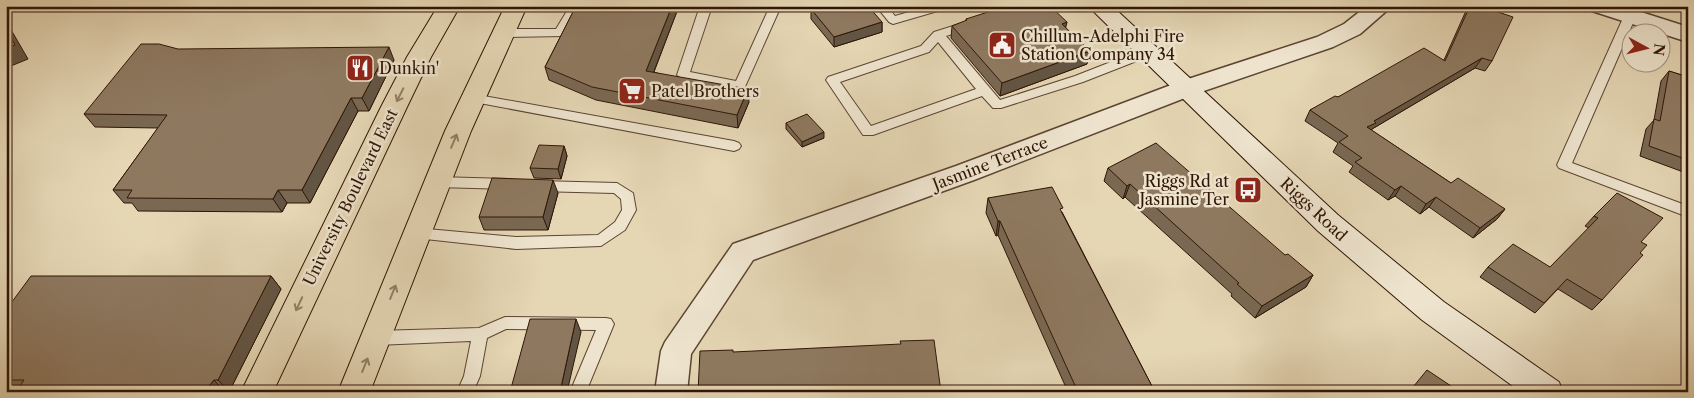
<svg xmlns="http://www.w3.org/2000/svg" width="1694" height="398" viewBox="0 0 1694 398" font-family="'Libre Caslon Text',serif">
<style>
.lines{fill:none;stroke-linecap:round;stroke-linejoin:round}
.lane-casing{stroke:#5c4532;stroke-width:2}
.street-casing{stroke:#5c4532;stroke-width:3}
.secondary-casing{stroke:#2f1506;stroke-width:2}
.primary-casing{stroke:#2f1506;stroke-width:2}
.lane{fill:#eee4ce;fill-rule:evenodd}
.street{fill:#eee4ce;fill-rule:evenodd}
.secondary{fill:#eee4ce;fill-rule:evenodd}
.primary{fill:#e5d6b4;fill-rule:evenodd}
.wall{fill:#7a6853;stroke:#2f1506}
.shaded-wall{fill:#635543;stroke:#2f1506}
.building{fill:#8e7960;stroke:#2f1506}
.oneway{stroke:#937f66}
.labels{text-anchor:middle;stroke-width:5;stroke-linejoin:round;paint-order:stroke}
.poi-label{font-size:16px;fill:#2f1506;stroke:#eee4ce;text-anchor:start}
.street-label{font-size:16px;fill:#2f1506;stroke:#eee4ce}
</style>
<rect width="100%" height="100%" fill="#e5d6b4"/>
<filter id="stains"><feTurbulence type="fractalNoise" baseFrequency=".004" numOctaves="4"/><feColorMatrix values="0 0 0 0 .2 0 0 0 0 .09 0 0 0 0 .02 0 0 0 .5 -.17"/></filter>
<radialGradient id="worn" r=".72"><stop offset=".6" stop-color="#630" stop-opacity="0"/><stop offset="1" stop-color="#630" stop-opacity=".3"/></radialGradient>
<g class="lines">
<defs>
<g id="lane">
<path d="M570,6H581L564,36L503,37L497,33L503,29H556Z"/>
<path d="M700,6H712L690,72L736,81L770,6H781L744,89L740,90L683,79L677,75Z"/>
<path d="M876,6H887L895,16L930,6H949L948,8L893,24L889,22Z"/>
<path d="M1630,13L1636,16L1572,163L1688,206V217L1559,168L1557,165L1624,16Z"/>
<path d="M969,21L973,22L975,25L973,28L946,36L1000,100L1075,76L1144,49L1148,48L1154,52L1152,55L1083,82L1001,108H993L982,96L873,135H863L826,80L828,77L921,46L934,32ZM938,42L976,89L871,126L840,82L929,52Z"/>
<path d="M473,94L734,141L739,143L741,146L739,149L734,151L469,101L467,98L469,95Z"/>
<path d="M437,177L509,179L514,180L516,184L514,188L509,189L437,187L432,185L430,182L432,179Z"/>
<path d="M538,181L617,183L633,193L636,210L625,230L601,246L516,249L416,238L411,237L409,233L411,229L416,228L516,237L598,235L615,222L622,210L621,199L614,193L538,191L533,190L531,186L533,182Z"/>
<path d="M505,317L606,318L611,319L614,324L586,392H570L596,330L506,329L487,338L480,376L473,392H457L464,376L471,341L376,345L370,343L368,338L370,333L376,331L479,328Z"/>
</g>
<g id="street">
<path d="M1367,6H1392L1360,34L1333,47L1195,94L974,180L753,260L691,354L687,392H655L661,351L665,342L733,244L956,166L1179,82L1317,37L1344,24Z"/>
<path d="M1589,6H1622L1688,27V42L1592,11Z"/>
</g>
<path id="secondary" d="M1088,6H1112L1338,215L1444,302L1559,382L1563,392H1521L1422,320L1318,231Z"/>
<g id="primary">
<path d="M438,6H460L431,57L407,107L273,392H241L381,107L407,57Z"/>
<path d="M505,6H527L471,131L370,392H338L445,131Z"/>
</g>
</defs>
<use href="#lane" class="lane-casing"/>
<use href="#street" class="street-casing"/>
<use href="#secondary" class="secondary-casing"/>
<use href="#primary" class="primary-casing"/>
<use href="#lane" class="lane"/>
<use href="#street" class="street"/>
<use href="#secondary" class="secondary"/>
<use href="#primary" class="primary"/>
</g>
<g class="wall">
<path d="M576,6H679L654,72L749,102L738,128L596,100L549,80L545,67Z"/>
<path d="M1469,6L1492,61L1485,71L1475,68L1372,129L1371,130L1451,183L1505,209L1497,219L1473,238L1429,207L1420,214L1395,196L1388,200L1349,172L1353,166L1333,152L1338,143L1305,121L1310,110L1338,97L1444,60L1465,13Z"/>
<path d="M811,9L882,22V32L834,47L811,19Z"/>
<path d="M966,19L1067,22L1065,27L1087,64L1000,96L951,38L952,26L966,21Z"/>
<path d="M394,60L369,111H358L310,203H287L282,212L138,211L132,203H124L113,190L158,128L95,127L84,114Z"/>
<path d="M1669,71L1688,77V171L1686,173L1640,156L1646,129L1654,120L1661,81Z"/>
<path d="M786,123L824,138L802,147L786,129Z"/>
<path d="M564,146L567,156L561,179L534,178L530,168Z"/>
<path d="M1108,168L1285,255L1313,275L1306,287L1255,318L1231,296L1232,294L1125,197L1123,199L1104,181Z"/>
<path d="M558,193L548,230H484L479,217Z"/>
<path d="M988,198L1062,212L1155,392H1068L998,235L996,236L986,213Z"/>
<path d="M1594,216L1641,242L1602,300L1592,310L1558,289L1535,313L1480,277L1488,267H1550L1589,228L1585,226Z"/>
<path d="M271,276L281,289L229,392H6V310Z"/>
</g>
<g class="shaded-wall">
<path d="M672,6H679L649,84L646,71Z"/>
<path d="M6,21L28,59L6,68Z"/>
<path d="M882,22V32L834,47V37Z"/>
<path d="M1067,22L1064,35L1062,24Z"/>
<path d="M389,47L394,60L369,111L362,98Z"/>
<path d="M1090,51L1087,64L1000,96L1002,83Z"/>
<path d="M1482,58L1475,68L1372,129L1370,133L1367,127L1374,121Z"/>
<path d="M748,89L749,102L738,128L737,115Z"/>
<path d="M351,98L358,111L310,203L302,190Z"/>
<path d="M824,132V138L802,147V142Z"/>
<path d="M564,146L567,156L561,179L558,169Z"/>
<path d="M553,180L558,193L548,230L543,217Z"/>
<path d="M1130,184L1125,197L1123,199L1127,186Z"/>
<path d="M1401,186L1395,196L1388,200L1395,190Z"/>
<path d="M278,190L287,203L282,212L273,199Z"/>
<path d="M1436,197L1429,207L1420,214L1426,204Z"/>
<path d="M1505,209L1497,219L1473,238L1480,228Z"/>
<path d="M998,221H1000L998,235L996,236Z"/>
<path d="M1313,275L1306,287L1255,318L1262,306Z"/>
<path d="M271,276L281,289L229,392L218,380Z"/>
<path d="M576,319L581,332L567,392H560Z"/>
<path d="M214,380L225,392H204Z"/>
</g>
<g class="building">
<path d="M576,6H672L646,71L748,89L737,115L592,87L545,67Z"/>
<path d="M820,6H868L882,22L834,37L811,9Z"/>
<path d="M1007,6H1050L1067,22L1062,24L1090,51L1002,83L952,26L967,20L966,19Z"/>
<path d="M1470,6H1480L1513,17L1492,61L1482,58L1374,121L1376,123L1367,127L1451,183L1458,178L1505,209L1480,228L1436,197L1426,204L1401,186L1395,190L1355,162L1362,158L1339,142L1348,136L1310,110L1335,96L1338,97L1424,48L1445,61Z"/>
<path d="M6,28L15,45L6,48Z"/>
<path d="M141,44H159L178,49L389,47L362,98H351L302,190H278L273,199L127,198L132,190H113L167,115L84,114Z"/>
<path d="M1669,71L1688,77V160L1649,146L1654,119L1660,121Z"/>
<path d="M807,114L824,132L802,142L786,123Z"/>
<path d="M1156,143L1285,255L1288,254L1313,275L1262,306L1237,284L1239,283L1130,184L1127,186L1108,168Z"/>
<path d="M539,145L564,146L558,169L530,168Z"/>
<path d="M492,178L553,180L543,217H479Z"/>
<path d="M1052,187L1063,208L1060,209L1155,392H1078L1000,221H998L988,198Z"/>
<path d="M1617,193L1663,218L1641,242L1647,245L1640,253L1643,255L1602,300L1567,279L1544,303L1488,267L1513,244L1550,267L1598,218L1594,216Z"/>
<path d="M31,276H271L218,380H214L204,392H16L24,380H6V310Z"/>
<path d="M530,319H576L560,392H510Z"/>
<path d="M934,340L941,392H698L700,351L733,350V352L901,344L900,341Z"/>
<path d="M1427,370L1460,392H1409Z"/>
</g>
<defs><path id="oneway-shaft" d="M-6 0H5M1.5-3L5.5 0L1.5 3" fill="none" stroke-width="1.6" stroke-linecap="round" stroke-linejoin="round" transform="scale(1.25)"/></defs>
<g class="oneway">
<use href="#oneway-shaft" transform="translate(400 95) rotate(117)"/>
<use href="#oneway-shaft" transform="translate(454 141) rotate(-67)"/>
<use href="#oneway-shaft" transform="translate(393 292) rotate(-68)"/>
<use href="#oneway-shaft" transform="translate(299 304) rotate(115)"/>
<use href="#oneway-shaft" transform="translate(365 365) rotate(-68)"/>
</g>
<defs>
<symbol id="civic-square" viewBox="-11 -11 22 22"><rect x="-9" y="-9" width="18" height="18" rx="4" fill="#8f2418" stroke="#eee4ce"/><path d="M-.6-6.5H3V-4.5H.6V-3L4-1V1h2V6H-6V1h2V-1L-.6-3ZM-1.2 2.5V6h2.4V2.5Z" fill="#fff"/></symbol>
<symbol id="restaurant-square" viewBox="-11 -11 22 22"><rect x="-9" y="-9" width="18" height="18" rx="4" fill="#8f2418" stroke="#eee4ce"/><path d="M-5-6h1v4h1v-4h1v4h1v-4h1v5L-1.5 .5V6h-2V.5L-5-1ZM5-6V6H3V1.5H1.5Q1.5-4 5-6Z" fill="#fff"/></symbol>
<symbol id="supermarket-square" viewBox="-11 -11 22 22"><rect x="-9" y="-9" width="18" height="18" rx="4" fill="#8f2418" stroke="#eee4ce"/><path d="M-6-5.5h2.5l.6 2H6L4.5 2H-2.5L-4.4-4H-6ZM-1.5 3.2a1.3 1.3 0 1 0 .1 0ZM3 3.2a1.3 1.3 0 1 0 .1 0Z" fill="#fff"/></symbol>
<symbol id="bus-square" viewBox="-11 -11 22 22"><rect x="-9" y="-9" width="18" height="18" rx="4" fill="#8f2418" stroke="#eee4ce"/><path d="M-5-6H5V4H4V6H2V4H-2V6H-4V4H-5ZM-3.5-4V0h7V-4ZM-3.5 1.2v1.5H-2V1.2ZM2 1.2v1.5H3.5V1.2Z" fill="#fff"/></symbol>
</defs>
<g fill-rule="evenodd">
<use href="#civic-square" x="986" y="29" width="32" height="32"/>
<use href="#restaurant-square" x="344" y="52" width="32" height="32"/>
<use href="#supermarket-square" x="616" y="75" width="32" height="32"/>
<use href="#bus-square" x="1232" y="174" width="32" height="32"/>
</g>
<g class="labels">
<g class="poi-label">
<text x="1021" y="42">Chillum-Adelphi Fire<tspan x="1021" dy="18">Station Company 34</tspan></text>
<text x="379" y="74">Dunkin'</text>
<text x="651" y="97">Patel Brothers</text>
<text x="1229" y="187" text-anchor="end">Riggs Rd at<tspan x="1229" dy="18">Jasmine Ter</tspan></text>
</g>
<g class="street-label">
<text transform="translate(990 163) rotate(-21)" y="6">Jasmine Terrace</text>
<text transform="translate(350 197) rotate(-64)" y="6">University Boulevard East</text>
<text transform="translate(1314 209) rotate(43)" y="6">Riggs Road</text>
</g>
</g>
<rect width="1694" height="398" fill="none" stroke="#e5d6b4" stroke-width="25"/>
<rect x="8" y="8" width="1679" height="383" fill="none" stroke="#2f1506" stroke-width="2.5"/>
<rect x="12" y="12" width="1669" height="373" fill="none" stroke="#2f1506"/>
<g transform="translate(1646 48) rotate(97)"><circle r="24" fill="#eee4ce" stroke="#a2917e"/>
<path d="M0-4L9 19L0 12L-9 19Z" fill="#8f2418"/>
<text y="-8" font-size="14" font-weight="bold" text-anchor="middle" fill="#2f1506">N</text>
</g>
<rect width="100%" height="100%" filter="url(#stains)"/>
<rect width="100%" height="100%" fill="url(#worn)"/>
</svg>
